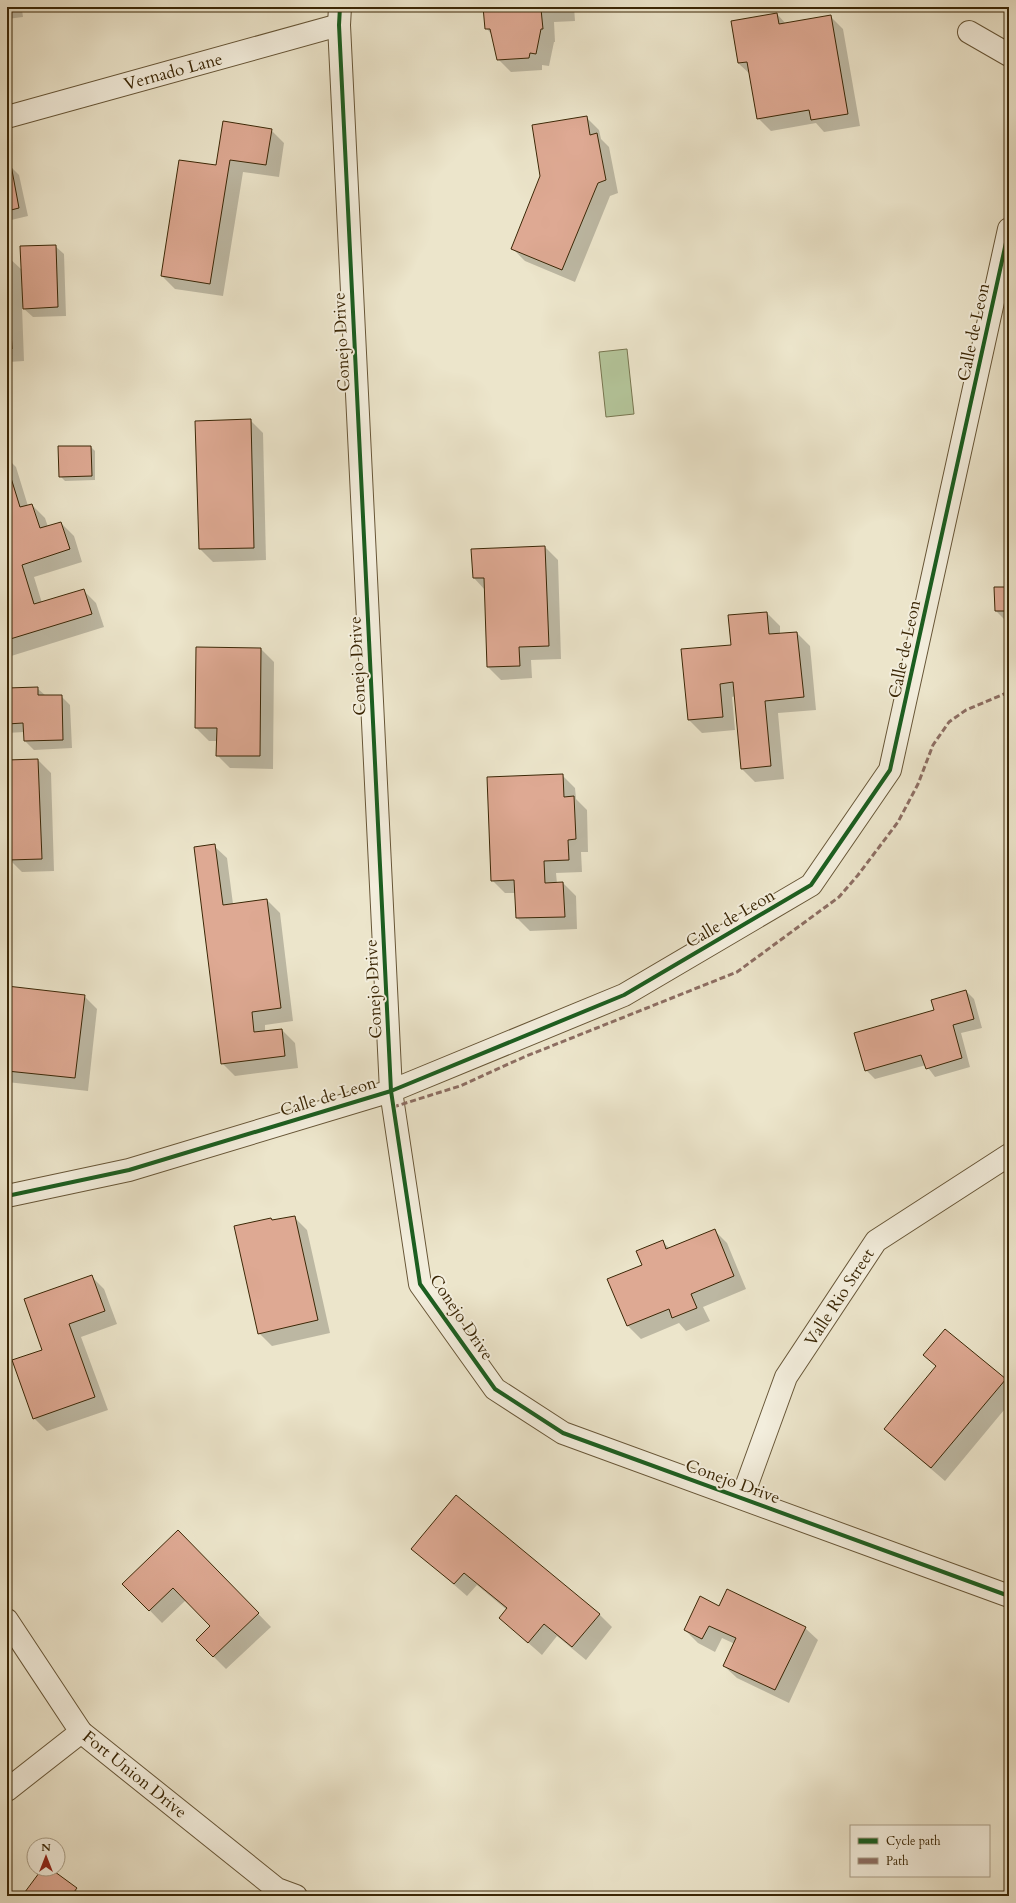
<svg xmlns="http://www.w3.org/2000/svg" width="1016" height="1903" viewBox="0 0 1016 1903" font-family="Cardo,serif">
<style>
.green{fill:#b4c59a;stroke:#787650}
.shadow{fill:#0003}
.building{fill:#dea993;stroke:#3b2706}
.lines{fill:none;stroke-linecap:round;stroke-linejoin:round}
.minor-casing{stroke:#675637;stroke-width:24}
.minor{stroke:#f3eedd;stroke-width:22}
.quiet{stroke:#8d6e63;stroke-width:3;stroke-dasharray:6 3;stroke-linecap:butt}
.cycleway-casing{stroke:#f3eedd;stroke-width:6}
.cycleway{stroke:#1b5e20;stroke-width:4}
.labels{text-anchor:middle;stroke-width:4;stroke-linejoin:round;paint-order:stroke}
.street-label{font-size:17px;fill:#3b2706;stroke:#f3eedd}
</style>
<rect width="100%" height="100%" fill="#ece5cb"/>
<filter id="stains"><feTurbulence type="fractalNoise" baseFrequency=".005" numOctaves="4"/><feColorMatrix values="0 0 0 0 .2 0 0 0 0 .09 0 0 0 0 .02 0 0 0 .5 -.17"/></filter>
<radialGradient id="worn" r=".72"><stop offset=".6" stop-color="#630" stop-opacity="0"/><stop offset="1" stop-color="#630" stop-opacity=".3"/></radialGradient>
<path class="green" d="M627,349L634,414L606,417L599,352Z"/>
<g class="shadow">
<path d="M7,7H52L22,10L23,17L7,19Z"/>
<path d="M484,7H574L575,21L554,22L555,42H554L549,66L542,65V70L511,72L498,59L493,36L486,28Z"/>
<path d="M777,14L786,24L830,16L843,29L860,126L824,132L816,123L771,131L758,118L751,75L738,63Z"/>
<path d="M586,117L599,130L601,139L609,147L618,193L610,196L575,282L525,261L512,248Z"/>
<path d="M271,130L284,143L279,177L243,172L223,296L175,289L162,276L216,167Z"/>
<path d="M10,166L19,175L28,216L7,221V167Z"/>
<path d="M55,246L64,254L66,316L33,317L22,307L24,361L8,362L10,394H7V256L22,270Z"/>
<path d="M250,420L263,433L266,560L213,562L200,549Z"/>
<path d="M91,447L95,451V480L65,481L60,476Z"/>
<path d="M7,458L16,467L28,506L32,505L45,518L48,527L61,523L74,536L82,562L34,577L42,603L83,590L96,603L104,627L8,657L7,655Z"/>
<path d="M545,547L558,560L561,659L531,660L532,678L501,680L488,667L485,590L474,578Z"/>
<path d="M1009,588V619H1004L996,611Z"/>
<path d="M767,613L780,626V634L797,633L810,646L816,710L778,713L784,779L755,782L742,769L736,696L732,697L735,730L702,733L689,720L732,646Z"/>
<path d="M197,648L261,649L274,662L273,769L230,768L217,755V741H209L196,728Z"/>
<path d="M37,688L46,696H61L70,705L72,748L34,750L25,741L24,732L7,733V689Z"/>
<path d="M38,760L51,773L54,871L22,872L12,862H7V761Z"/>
<path d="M563,776L575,788L576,799L587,810L588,852H581L582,872L556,873L557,884L563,883L576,896L577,929L530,931L517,918L516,893H505L492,880Z"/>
<path d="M214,846L227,858L233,904L267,900L280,913L293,1021L265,1025V1032L282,1030L295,1043L298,1068L235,1076L222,1063Z"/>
<path d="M7,987L84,996L97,1009L88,1091L7,1082Z"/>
<path d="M966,991L974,999L982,1028L961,1033L970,1067L935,1077L926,1065L875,1079L866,1070L935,1010Z"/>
<path d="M294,1217L307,1230L330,1333L272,1346L259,1333L271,1219L273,1221Z"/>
<path d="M714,1230L727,1243L746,1289L703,1307L710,1321L686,1331L679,1323L641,1339L628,1326L609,1280L643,1265L662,1241L670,1249Z"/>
<path d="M91,1276L104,1289L117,1324L81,1337L108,1410L47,1431L34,1418L43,1350Z"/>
<path d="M945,1330L1009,1383V1404L945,1481L885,1429L937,1367L924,1355Z"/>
<path d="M191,1545L271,1627L226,1669L197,1640L211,1626L186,1600L162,1623L124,1584Z"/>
<path d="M413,1549L599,1614L612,1627L586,1660L557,1636L542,1655L500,1618L507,1610L477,1585L467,1596Z"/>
<path d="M720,1607L805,1628L818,1640L789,1703L737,1678L724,1666L735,1644L722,1638L715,1652L698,1643L685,1630Z"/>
<path d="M43,1869H49L84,1896H24Z"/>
</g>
<g class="building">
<path d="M483,7H562V8L541,9L543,29H541L536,54L530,53L529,58L497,60L490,29H485Z"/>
<path d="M777,13L779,24L831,15L848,114L811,120L809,110L757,119L747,62L738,63L731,21Z"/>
<path d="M587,116L590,135L597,133L606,180L598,183L562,270L511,249L540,176L532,125Z"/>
<path d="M223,121L272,129L266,165L230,160L210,284L161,276L179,160L216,165Z"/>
<path d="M11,165L19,208L7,211V166Z"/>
<path d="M56,245L58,307L23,309L20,246Z"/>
<path d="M7,255L12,349H7Z"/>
<path d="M251,419L254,548L199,549L195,421Z"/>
<path d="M58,446H91L92,476L59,477Z"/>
<path d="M7,465L20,507L32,504L40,528L61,522L70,549L22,565L34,604L84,589L92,614L7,640Z"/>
<path d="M545,546L549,646L519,647L520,666L487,667L484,578H473L471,549Z"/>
<path d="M994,587H1009V611H995Z"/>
<path d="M767,612L769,634L797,632L804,697L765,701L771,766L741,769L733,682L720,684L723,717L688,720L681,649L731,645L728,615Z"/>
<path d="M196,647L261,648L260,756H216L217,728H195Z"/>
<path d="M38,687V695H62L63,740L24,741L23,723L7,724V688Z"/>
<path d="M38,759L42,859L8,860L7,760Z"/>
<path d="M563,774L564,797L574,796L576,839L568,840L569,860L544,861L545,883L563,882L565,917L516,918L514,880L491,881L487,777Z"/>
<path d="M215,844L223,905L267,899L281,1008L252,1012L254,1032L282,1029L285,1056L221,1064L194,847Z"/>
<path d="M7,986L85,995L75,1078L7,1071Z"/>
<path d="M966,990L974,1019L953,1025L962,1058L926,1069L921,1055L865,1071L854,1033L934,1010L931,1000Z"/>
<path d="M295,1216L318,1320L258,1334L234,1226L271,1218L272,1220Z"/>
<path d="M715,1229L734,1276L691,1294L697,1308L672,1318L669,1309L627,1326L607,1279L642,1265L636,1251L663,1240L666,1249Z"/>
<path d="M92,1275L105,1311L69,1324L95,1397L33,1419L12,1360L42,1350L24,1299Z"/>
<path d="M945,1329L1006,1379L931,1468L884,1429L936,1366L923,1355Z"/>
<path d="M456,1495L600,1614L572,1647L544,1624L528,1643L499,1618L507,1608L464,1573L454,1584L411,1549Z"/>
<path d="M178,1530L259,1613L213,1657L196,1640L210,1626L173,1588L149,1611L122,1584Z"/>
<path d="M727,1589L806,1627L775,1690L723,1666L736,1638L709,1626L702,1639L684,1630L700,1596L719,1606Z"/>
<path d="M42,1869H51L77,1888L71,1896H22Z"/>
</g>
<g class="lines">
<defs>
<g id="minor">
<path d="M340,7L339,25L391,1091L420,1284L495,1389L563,1433L1009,1596"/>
<path d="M969,32L1009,55"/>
<path d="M7,117L339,25"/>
<path d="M7,1196L129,1170L391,1091L624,995L811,885L890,770L1009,229"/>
<path d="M742,1498L786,1377L876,1241L1009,1155"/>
<path d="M7,1620L81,1732L277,1889L296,1896"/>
<path d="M7,1790L81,1732"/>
</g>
</defs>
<use href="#minor" class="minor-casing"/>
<use href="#minor" class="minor"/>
<path class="quiet" d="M393,1107L460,1086L524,1057L737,972L839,897L858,875L898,822L918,784L933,745L949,722L966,710L1009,692"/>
<defs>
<g id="cycleway">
<path d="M340,7L339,25L391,1091L420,1284L495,1389L563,1433L1009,1596"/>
<path d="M7,1196L129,1170L391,1091L624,995L811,885L890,770L1009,229"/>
</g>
</defs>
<use href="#cycleway" class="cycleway-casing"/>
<use href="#cycleway" class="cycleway"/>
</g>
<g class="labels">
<g class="street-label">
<text transform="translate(173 71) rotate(-15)" y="6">Vernado Lane</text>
<text transform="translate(973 332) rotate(-78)" y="6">Calle de Leon</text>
<text transform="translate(341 342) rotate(-93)" y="6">Conejo Drive</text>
<text transform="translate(904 649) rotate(-78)" y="6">Calle de Leon</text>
<text transform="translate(357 666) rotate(-93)" y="6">Conejo Drive</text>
<text transform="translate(730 918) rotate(-30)" y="6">Calle de Leon</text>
<text transform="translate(373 989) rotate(-93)" y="6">Conejo Drive</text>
<text transform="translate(328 1096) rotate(-17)" y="6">Calle de Leon</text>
<text transform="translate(839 1297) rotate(-57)" y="6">Valle Rio Street</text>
<text transform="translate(462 1317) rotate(56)" y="6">Conejo Drive</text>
<text transform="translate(733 1481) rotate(20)" y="6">Conejo Drive</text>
<text transform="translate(135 1774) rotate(39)" y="6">Fort Union Drive</text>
</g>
</g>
<rect width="1016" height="1903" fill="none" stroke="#ece5cb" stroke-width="24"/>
<rect x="8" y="8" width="1000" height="1887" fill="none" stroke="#3b2706" stroke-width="2"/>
<rect x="12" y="12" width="992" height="1879" fill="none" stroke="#3b2706"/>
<rect x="850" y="1825" width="140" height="52" fill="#f3eedd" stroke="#a99e87"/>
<rect x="858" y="1838" width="20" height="6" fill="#1b5e20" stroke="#a99e87"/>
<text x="886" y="1845" font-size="12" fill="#3b2706">Cycle path</text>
<rect x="858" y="1858" width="20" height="6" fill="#8d6e63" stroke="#a99e87"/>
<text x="886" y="1865" font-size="12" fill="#3b2706">Path</text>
<g transform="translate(46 1857)"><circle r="19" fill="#f3eedd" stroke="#a99e87"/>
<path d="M0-3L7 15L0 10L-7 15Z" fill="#8f2418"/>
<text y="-6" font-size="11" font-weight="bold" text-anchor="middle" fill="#3b2706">N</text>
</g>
<rect width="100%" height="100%" filter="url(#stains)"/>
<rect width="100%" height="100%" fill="url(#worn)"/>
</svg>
